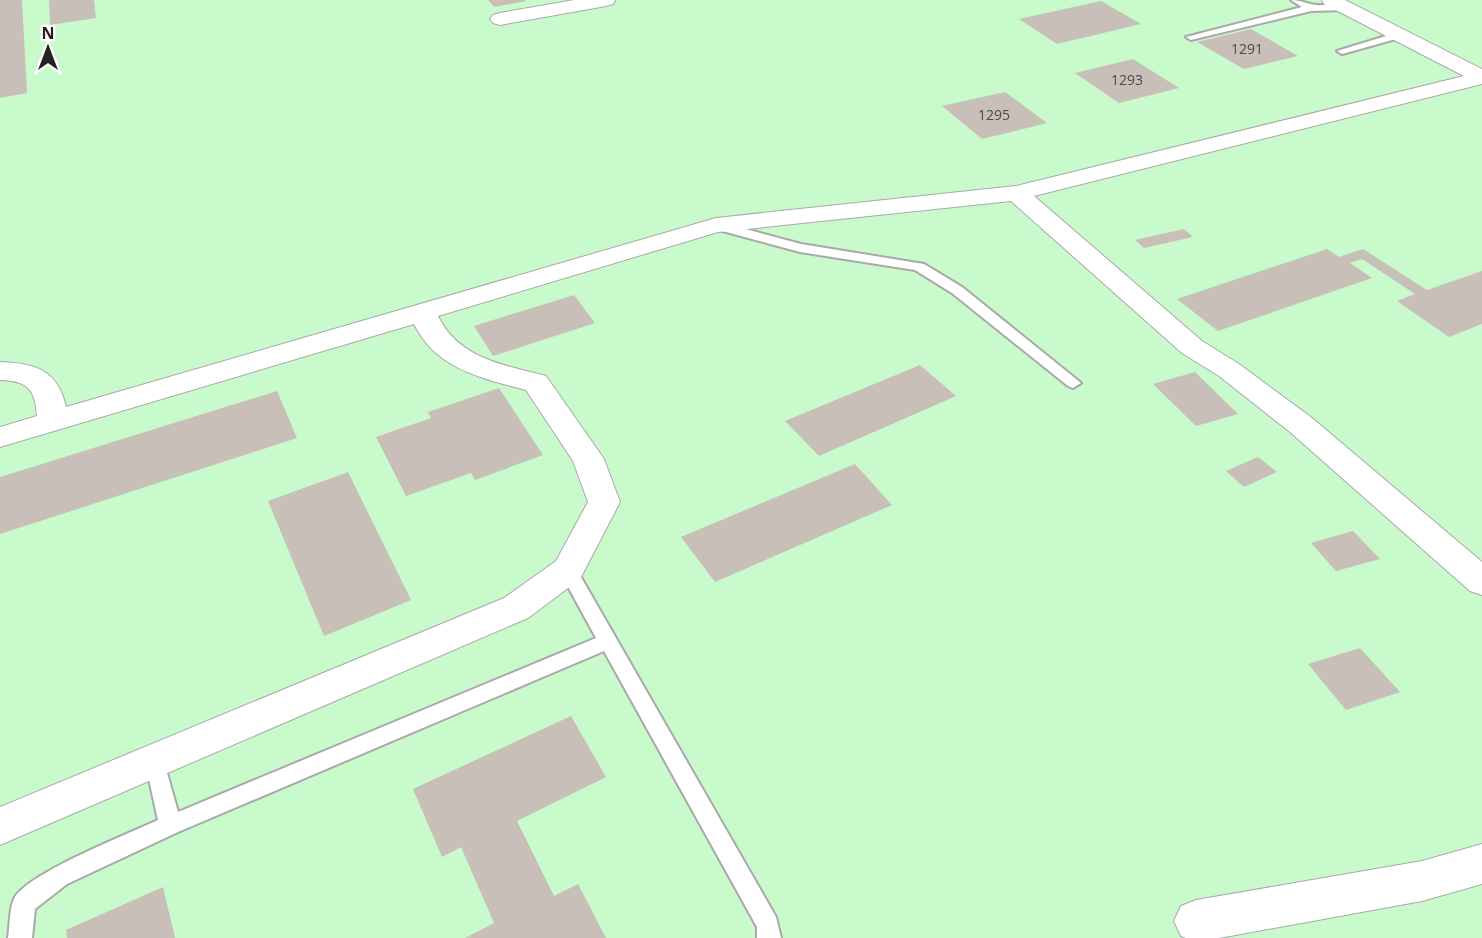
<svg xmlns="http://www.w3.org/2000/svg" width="1482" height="938" viewBox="0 0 1482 938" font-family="'Open Sans',sans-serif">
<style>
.park{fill:#c8facc}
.building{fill:#c7bfb8}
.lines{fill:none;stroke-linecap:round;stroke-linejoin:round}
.lane-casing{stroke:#a9a9a9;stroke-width:4}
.street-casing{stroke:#a9a9a9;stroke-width:2}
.lane{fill:#fff;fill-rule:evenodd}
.street{fill:#fff;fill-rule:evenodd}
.labels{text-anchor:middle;stroke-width:4.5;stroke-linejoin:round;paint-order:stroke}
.number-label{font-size:14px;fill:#4b4948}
</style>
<rect width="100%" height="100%" fill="#f2efe9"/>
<rect class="park" x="0" y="0" width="1482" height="938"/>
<g class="building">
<path d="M0,0H22L27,93L0,98Z"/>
<path d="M49,0H94L96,18L50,25Z"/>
<path d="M488,0H526V1L494,7Z"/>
<path d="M1101,1L1141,24L1057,44L1019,19Z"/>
<path d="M1251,29L1298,56L1244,69L1197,42Z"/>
<path d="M1133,59L1179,88L1119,103L1075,73Z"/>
<path d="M1005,92L1047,123L982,139L942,106Z"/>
<path d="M1184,229L1193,237L1144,248L1135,240Z"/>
<path d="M1327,249L1339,257L1363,249L1427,290L1482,271V324L1449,337L1397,301L1415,294L1362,259L1350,263L1372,278L1218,331L1177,299Z"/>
<path d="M574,295L595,323L493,356L474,326Z"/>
<path d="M920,365L956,396L819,456L785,421Z"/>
<path d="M1195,372L1238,414L1196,426L1153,384Z"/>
<path d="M499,388L543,455L475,480L471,473L406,496L376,437L431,418L428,412Z"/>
<path d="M277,391L297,438L0,534V477Z"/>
<path d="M1258,457L1277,472L1244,487L1226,471Z"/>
<path d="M855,464L892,505L715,582L681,537Z"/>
<path d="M348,472L411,600L324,636L268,501Z"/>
<path d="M1353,531L1380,559L1336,571L1311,543Z"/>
<path d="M1360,648L1400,692L1346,710L1308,664Z"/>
<path d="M571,716L606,777L517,821L554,896L578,884L606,938H465L494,923L461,847L442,857L413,789Z"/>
<path d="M163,887L175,938H67L66,930Z"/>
</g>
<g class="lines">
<defs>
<g id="lane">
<path d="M1291,0C1301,0 1307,4 1316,5C1327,6 1342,1 1351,7L1346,10L1311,11L1191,40L1186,37L1302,7Z"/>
<path d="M1399,32L1404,35L1403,37L1342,54L1337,51Z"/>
<path d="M716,221L801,244L924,264L962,287L1081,383L1073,388L1068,386L952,293L915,270L800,252L711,228L709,225Z"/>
<path d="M568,563L574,565L776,917L781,938H757V927L604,651L178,832L67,884L35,909L32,938H8C10,926 9,907 15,897C31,872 128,834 158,820L145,761L148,755L155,752L162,755L178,812L596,638L559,570L562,565Z"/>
</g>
<g id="street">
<path d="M574,0H615L613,4L606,6L500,25L493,23L490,19L493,15L500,13Z"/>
<path d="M1322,0H1345L1482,69V84L1034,196L1202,341L1239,364L1312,418L1482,562V595L1470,591L1290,432L1219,376L1182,353L1011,201L718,232L438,316C459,359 504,365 546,376L604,459L620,502L580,579L528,618L0,845V807L504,598L556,561L588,502L573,461L526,390C481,378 436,369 414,324L0,447V427L37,416C35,388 27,381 0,380V362C35,363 58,370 66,407L716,218L1016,186L1464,76L1324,4Z"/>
<path d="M1482,844V884L1422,901L1219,938H1186L1181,936L1174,921L1181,906L1196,900L1422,861Z"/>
</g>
</defs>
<use href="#lane" class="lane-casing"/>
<use href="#street" class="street-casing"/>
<use href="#lane" class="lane"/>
<use href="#street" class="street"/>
</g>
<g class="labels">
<g class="number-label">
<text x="1247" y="54">1291</text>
<text x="1127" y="85">1293</text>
<text x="994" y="120">1295</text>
</g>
</g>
<g transform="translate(48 48)" stroke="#ffffff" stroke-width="4.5" paint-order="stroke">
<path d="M0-4.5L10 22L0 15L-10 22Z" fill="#222222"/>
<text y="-9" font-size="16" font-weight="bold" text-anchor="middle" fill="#222222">N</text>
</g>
</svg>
